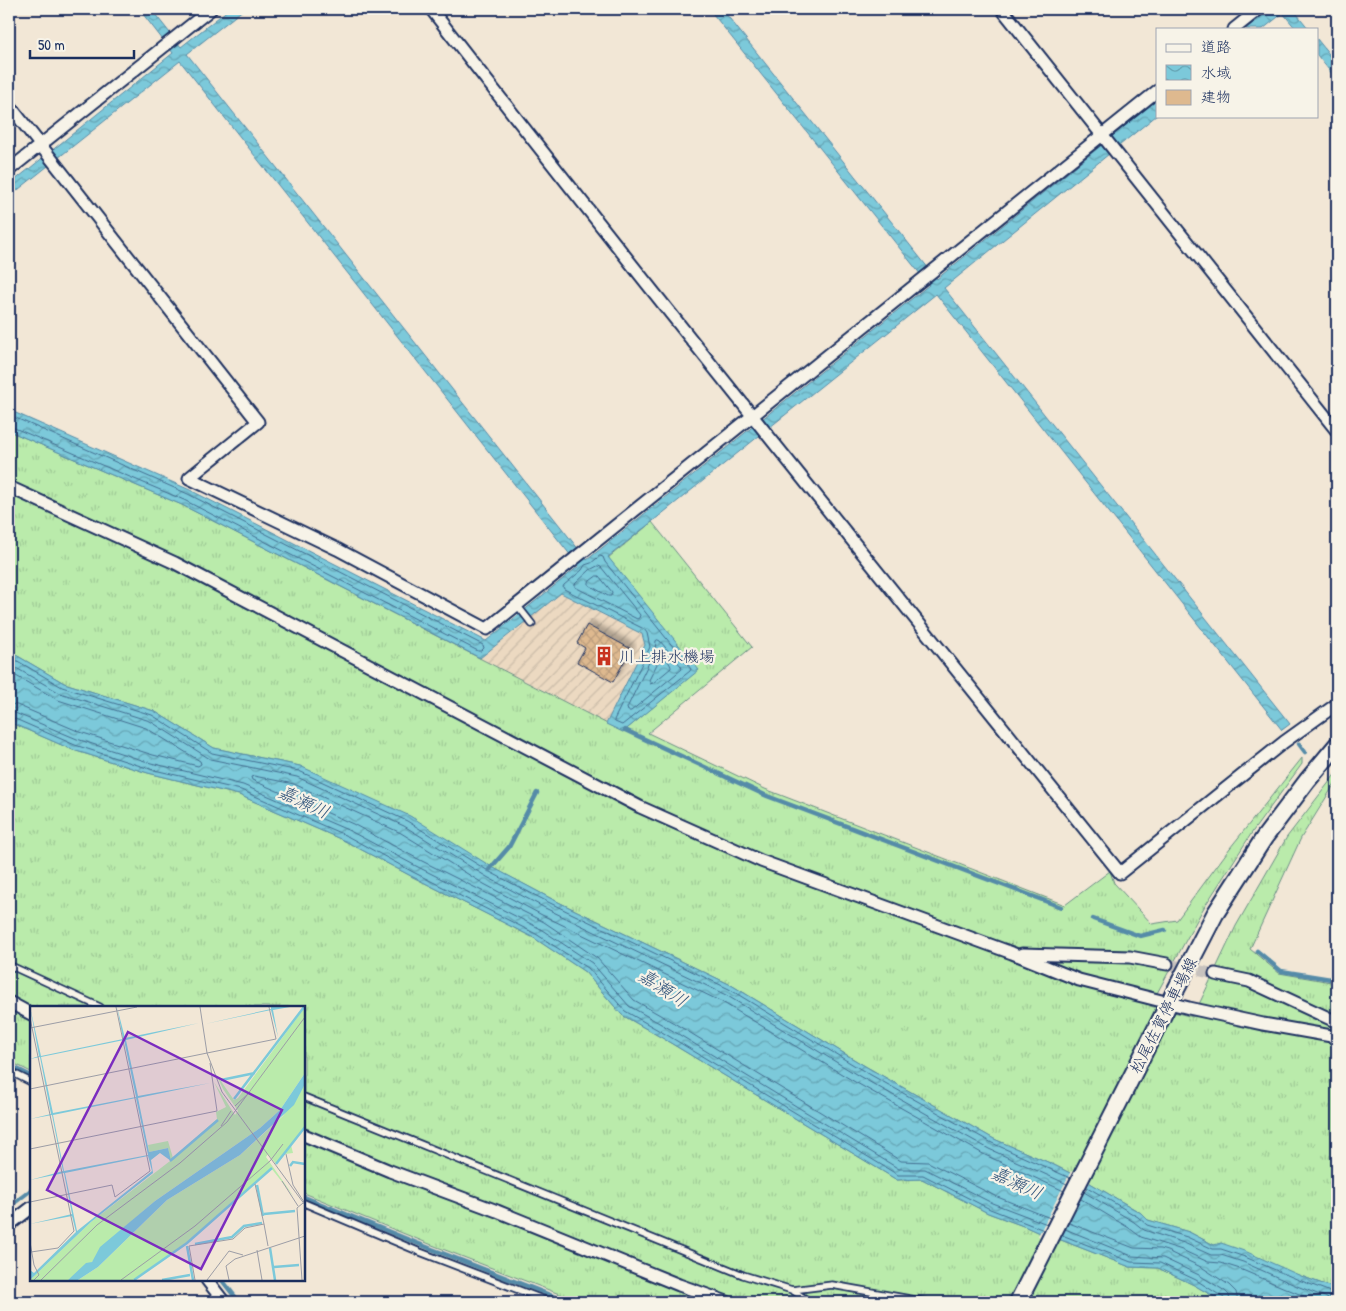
<svg xmlns="http://www.w3.org/2000/svg" width="1346" height="1311" viewBox="0 0 1346 1311" font-family="'Patrick Hand','Klee One',sans-serif">
<style>
.industrial{fill:url(#industrial-furrows)}
.grass{fill:url(#grass-tufts);stroke:#6a8d84}
.water{fill:url(#water-waves);stroke:#558ba8}
.pier{fill:#f2e7d6}
.lines{fill:none;stroke-linecap:round;stroke-linejoin:round}
.shore{stroke:#426d90;stroke-width:1}
.stream{stroke:#558ba8;stroke-width:4.5}
.building{fill:url(#building-cross-hatch);stroke:#1b2f5e;filter:url(#shadow)}
.minor-tunnel{stroke:#c7c2be;stroke-width:11;stroke-dasharray:11 5.5;stroke-linecap:butt}
.service-casing{stroke:#1b2f5e;stroke-width:9}
.minor-casing{stroke:#1b2f5e;stroke-width:15}
.secondary-casing{stroke:#1b2f5e;stroke-width:20}
.service{stroke:#f7f3e8;stroke-width:5.5}
.minor{stroke:#f7f3e8;stroke-width:11}
.secondary{stroke:#f7f3e8;stroke-width:16}
.labels{text-anchor:middle;stroke-width:4.5;stroke-linejoin:round;paint-order:stroke}
.poi-label{font-size:16px;fill:#1b2f5e;stroke:#f7f3e8;text-anchor:start}
.street-label{font-size:16px;fill:#1b2f5e;stroke:#f7f3e8}
.water-label{font-size:18px;font-style:italic;fill:#33567d;stroke:#f7f3e8}
.inset-river{fill:none;stroke:#7cc9da;stroke-width:2.5}
.inset-road{fill:none;stroke:#9c9da6;stroke-width:1}
.view{fill:#7b2cbf;fill-opacity:0.15;stroke:#7b2cbf;stroke-width:2.5}
.inset-edge{fill:none;stroke:#1b2f5e;stroke-width:2.5}
</style>
<defs>
<pattern id="industrial-furrows" width="10" height="10" patternUnits="userSpaceOnUse" patternTransform="scale(1.25)"><rect width="10" height="10" fill="#ecd9c1"/><path d="M-1 1l2-2M0 10L10 0M9 11l2-2" fill="none" stroke="#cabba8"/></pattern>
<pattern id="grass-tufts" width="24" height="20" patternUnits="userSpaceOnUse" patternTransform="scale(1.25)"><rect width="24" height="20" fill="#baebab"/><path d="M3 7l-1-3M5 7V3M7 7l1-3M15 17l-1-3M17 17v-4M19 17l1-3" fill="none" stroke="#9fca96"/></pattern>
<pattern id="water-waves" width="16" height="10" patternUnits="userSpaceOnUse" patternTransform="scale(1.25)"><rect width="16" height="10" fill="#7cc9da"/><path d="M0 5q4-4 8 0t8 0" fill="none" stroke="#65a4b4"/></pattern>
<pattern id="building-cross-hatch" width="8" height="8" patternUnits="userSpaceOnUse" patternTransform="scale(1.25)"><rect width="8" height="8" fill="#deb98f"/><path d="M0 0l8 8M0 8l8-8" fill="none" stroke="#be9f7e"/></pattern>
<filter id="shadow"><feDropShadow dx="4.5" dy="-4.5" stdDeviation="2.5" flood-color="#0004"/></filter>
</defs>
<rect width="100%" height="100%" fill="#f2e7d6"/>
<filter id="ink" filterUnits="userSpaceOnUse"><feTurbulence type="fractalNoise" baseFrequency=".02" numOctaves="2"/><feDisplacementMap in="SourceGraphic" scale="10" xChannelSelector="R" yChannelSelector="G"/><feConvolveMatrix kernelMatrix="1 2 1 2 8 2 1 2 1" color-interpolation-filters="sRGB"/></filter>
<g filter="url(#ink)">
<path class="industrial" d="M561,593L642,634L645,645L606,724L480,658Z"/>
<g class="grass">
<path d="M9,431L182,505L623,732L698,670L608,558L652,522L752,647L648,733L765,789L1065,905L1110,871L1114,883L1152,924L1177,920L1230,848L1302,758V764L1253,831L1203,909L1150,1006L1193,1017L1236,926L1287,837L1337,772V780L1301,838L1250,949L1279,973L1337,983V1292L1331,1287L1301,1276L1214,1245L1189,1232L1148,1220L1141,1213L1090,1183L1050,1163L994,1139L865,1066L731,985L550,898L300,766L214,748L154,711L64,683L9,651Z"/>
<path d="M9,722L73,750L148,773L239,795L345,841L411,876L534,938L585,972L622,1015L664,1039L897,1180L922,1179L988,1213L1026,1227L1046,1236L1061,1240L1130,1267L1158,1268L1194,1285L1223,1302H580L427,1243L304,1193V1007H31V1072L9,1061Z"/>
</g>
<g class="water">
<path d="M139,9H151L181,47L229,9H244L187,54L587,560L929,285L709,9H722L937,279L1157,100V115L944,288L1290,724L1282,730L936,294L608,557L699,670L623,732L606,724L645,645L642,634L561,593L480,658L182,505L9,431V410L190,490L486,641L579,566L180,61L9,197V185L173,53Z"/>
<path d="M1270,9H1293L1309,29H1296L1283,13L1263,29H1246Z"/>
<path d="M1317,39L1337,64V80L1317,55Z"/>
<path d="M9,651L64,683L154,711L214,748L300,766L410,816L492,867L550,898L731,985L865,1066L994,1139L1050,1163L1090,1183L1141,1213L1148,1220L1189,1232L1214,1245L1221,1243L1247,1252L1301,1276L1331,1287L1337,1292V1302H1223L1194,1285L1158,1268L1130,1267L1061,1240L1046,1236L1026,1227L988,1213L922,1179L897,1180L664,1039L622,1015L585,972L534,938L411,876L345,841L239,795L148,773L73,750L9,722Z"/>
</g>
<path class="pier" d="M1071,1171L1091,1180L1059,1242L1045,1239L1038,1236Z"/>
<g class="lines">
<g class="shore">
<path d="M9,415L188,494L483,645L484,648L481,651H478L184,500L12,427H9"/>
<path d="M600,556L603,557L605,562L691,669L690,671L622,725L615,722L614,720L650,647L647,633L644,629L564,589L563,587L564,585L582,570L585,565L591,563Z"/>
<path d="M598,566L601,567L640,615L639,618L637,619L575,587V584L590,570Z"/>
<path d="M597,576H599L612,592L611,596H608L589,585V582Z"/>
<path d="M658,640L660,641L681,666L682,669L631,711H628L627,708L655,650L656,641Z"/>
<path d="M9,656L62,687L152,715L212,753L299,771L407,821L490,872L548,902L729,989L862,1070L992,1143L1070,1178"/>
<path d="M662,656C666,658 671,664 671,668L653,683L650,684L649,680L660,658Z"/>
<path d="M9,664L60,693L150,721L210,759L297,777L404,826L487,877L545,908L726,995L859,1076L989,1149L1067,1184"/>
<path d="M9,672L58,700L146,728L200,761L201,764L198,766L153,755L80,732L17,705L9,704"/>
<path d="M9,712L15,713L77,739L151,763L243,785L350,831L416,866L539,928L592,963L629,1006L670,1029L899,1169H925L992,1203L1047,1224"/>
<path d="M9,718H13L75,745L150,769L241,790L347,836L413,872L536,934L588,968L625,1011L667,1035L898,1175H923L990,1209L1044,1230"/>
<path d="M1087,1187L1138,1217L1147,1225L1187,1237L1213,1249H1221L1245,1257L1299,1280L1328,1291L1334,1295H1337"/>
<path d="M1084,1192L1134,1222L1144,1230L1184,1243L1211,1255H1221L1243,1262L1297,1286L1325,1297L1332,1301L1337,1302"/>
<path d="M1081,1199L1129,1228L1141,1237L1182,1250L1208,1262L1221,1263L1240,1269L1318,1302"/>
<path d="M1050,1218L995,1196L928,1162L901,1161L674,1023L634,1000L597,958L544,922L420,860L353,824L252,780L251,777L254,776L294,784L401,833L484,884L542,915L722,1002L855,1082L985,1155L1064,1191"/>
<path d="M1069,1223L1134,1248L1160,1249L1167,1251L1203,1268L1229,1285L1236,1292L1238,1302"/>
<path d="M1065,1229L1132,1256L1163,1258L1199,1275L1225,1291L1229,1295L1230,1302"/>
<path d="M1062,1235L1131,1262L1160,1263L1196,1280L1221,1296L1224,1298V1302"/>
</g>
<g class="stream">
<path d="M625,730L767,796L1061,907"/>
<path d="M1299,744L1305,752"/>
<path d="M489,870L509,847L537,793"/>
<path d="M1093,919L1140,936L1165,930"/>
<path d="M1257,951L1281,971L1337,980"/>
<path d="M9,1065L31,1076"/>
<path d="M304,1197L424,1246L568,1302"/>
<path d="M9,1207L31,1190"/>
<path d="M222,1280L239,1302"/>
</g>
</g>
<path class="building" d="M587,625L631,649L613,682L577,662L585,648L577,643Z"/>
<g class="lines">
<path class="minor-tunnel" d="M1167,964L1215,974"/>
<defs>
<g id="service">
<path d="M517,605L532,624"/>
<path d="M9,965L100,1007"/>
<path d="M9,1071L31,1082"/>
<path d="M304,1097L743,1275L792,1290L810,1302"/>
<path d="M304,1203L420,1252L550,1302"/>
<path d="M792,1290L832,1285L927,1302"/>
</g>
<g id="minor">
<path d="M431,9C657,300 889,586 1120,873L1284,742L1337,704"/>
<path d="M1002,9L1337,431"/>
<path d="M1234,29L1259,9"/>
<path d="M9,105L258,422L189,478L337,549L487,629L1157,91"/>
<path d="M9,170L211,9"/>
<path d="M9,487L175,563L640,807L761,861L1012,953L1079,980L1189,1008L1263,1024L1337,1037"/>
<path d="M1022,954L1130,957L1167,964"/>
<path d="M1215,974L1249,981L1337,1022"/>
<path d="M9,1002L31,1014"/>
<path d="M304,1135L390,1171L497,1211L679,1285L727,1302"/>
<path d="M9,1225L31,1208"/>
<path d="M207,1280L224,1302"/>
</g>
<path id="secondary" d="M1018,1302L1169,1003L1215,914L1264,838L1307,781L1337,745"/>
</defs>
<use href="#service" class="service-casing"/>
<use href="#minor" class="minor-casing"/>
<use href="#secondary" class="secondary-casing"/>
<use href="#service" class="service"/>
<use href="#minor" class="minor"/>
<use href="#secondary" class="secondary"/>
</g>
</g>
<defs>
<symbol id="building-bare" viewBox="-9 -9 18 18"><path d="M-4-6H4V6H1V3H-1V6H-4ZM-2.5-4.3h1.7v1.8h-1.7ZM.8-4.3h1.7v1.8H.8ZM-2.5-1h1.7V.8h-1.7ZM.8-1h1.7V.8H.8Z" fill="#c8321e" stroke="#f7f3e8" stroke-width="2.5" paint-order="stroke"/></symbol>
</defs>
<g fill-rule="evenodd">
<use href="#building-bare" x="590" y="642" width="28" height="28"/>
</g>
<g class="labels">
<g class="poi-label">
<text x="619" y="662">川上排水機場</text>
</g>
<g class="street-label">
<text transform="translate(1163 1015) rotate(-63)" y="6">松尾佐賀停車場線</text>
</g>
<g class="water-label">
<text transform="translate(304 802) rotate(25)" y="6">嘉瀬川</text>
<text transform="translate(663 988) rotate(33)" y="6">嘉瀬川</text>
<text transform="translate(1017 1183) rotate(25)" y="6">嘉瀬川</text>
</g>
</g>
<g transform="translate(30 1006)">
<rect width="275" height="275" fill="#f2e7d6"/>
<path d="M275,1V67L250,104L230,122L125,195L83,231L62,256L38,274H0L61,216L140,155L138,142L119,146L118,139L138,135L143,152L187,113L186,106L196,101L184,76L205,109L208,105L193,83L186,68L204,94L208,92ZM275,78V120L261,139L263,147L255,148L246,158L238,148L236,151L264,191L241,162L157,236L103,274H48L68,261L137,194L210,149L253,110Z" fill="#baebab"/>
<path d="M0,1L11,50L93,33L87,1L95,32L169,17L96,34L108,90L180,77L108,92L119,146L138,142L141,155L130,147L121,154L123,167L61,216L0,274V264L4,267L46,226L42,210L0,218L42,208L34,167L0,174L33,165L22,109L0,113L21,108L10,51L0,53L9,50ZM94,34L106,91L23,107L11,51ZM106,92L118,149L34,165L23,109ZM118,150L122,165L47,225L35,167ZM241,1H260L243,4L248,31L241,4L175,18L241,3ZM275,67V78L264,99L210,149L137,194L68,261L48,274H38L56,257L62,256L70,241L125,195L230,122L250,104Z" fill="#7cc9da" fill-rule="evenodd"/>
<path class="inset-river" d="M191,74L225,67M204,93L274,1M140,155L188,114M246,158L275,121M260,160L263,156L275,158M227,179L233,210M234,208L265,205M165,238L202,231L214,220L232,217M157,240L163,274M240,242L245,274M244,261L269,259M104,274L157,237L242,162M132,274L160,269"/>
<path class="inset-road" d="M170,1L177,47L192,86L275,199M0,12L44,225L28,242L1,246M0,22L107,1M0,83L246,33L239,1M205,100L220,86M191,120L201,105M0,143L187,105L180,57M256,148L263,179L274,196M252,175L268,200M225,178L234,218M0,196L82,179L85,191L120,165L86,1M0,236L4,259L9,269L4,274M227,244L232,274M11,274L67,219L150,157L197,116L275,11M91,274L165,220L240,155L253,138M165,274L159,240L203,233L215,222L234,218L238,240M177,274L199,245L213,249M199,274L196,260L205,253L275,230M272,274L267,202L273,197"/>
<path class="view" d="M98,26L252,104L171,263L17,184Z"/>
<rect width="275" height="275" class="inset-edge"/>
</g>
<rect width="1346" height="1311" fill="none" stroke="#f7f3e8" stroke-width="30"/>
<rect x="15" y="15" width="1316" height="1281" fill="none" stroke="#1b2f5e" stroke-width="2" filter="url(#ink)"/>
<rect x="1156" y="28" width="162" height="90" fill="#f7f3e8" stroke="#9fa5b1"/>
<rect x="1166" y="44" width="25" height="8" fill="#f7f3e8" stroke="#9fa5b1"/>
<text x="1201" y="52" font-size="15" fill="#1b2f5e">道路</text>
<rect x="1166" y="65" width="25" height="15" fill="url(#water-waves)" stroke="#9fa5b1"/>
<text x="1201" y="78" font-size="15" fill="#1b2f5e">水域</text>
<rect x="1166" y="90" width="25" height="15" fill="#deb98f" stroke="#9fa5b1"/>
<text x="1201" y="102" font-size="15" fill="#1b2f5e">建物</text>
<path d="M30 50v8h104v-8" fill="none" stroke="#1b2f5e" stroke-width="2.5"/>
<text x="38" y="50" font-size="15" fill="#1b2f5e" stroke="#f7f3e8" stroke-width="4" paint-order="stroke">50 m</text>
</svg>
